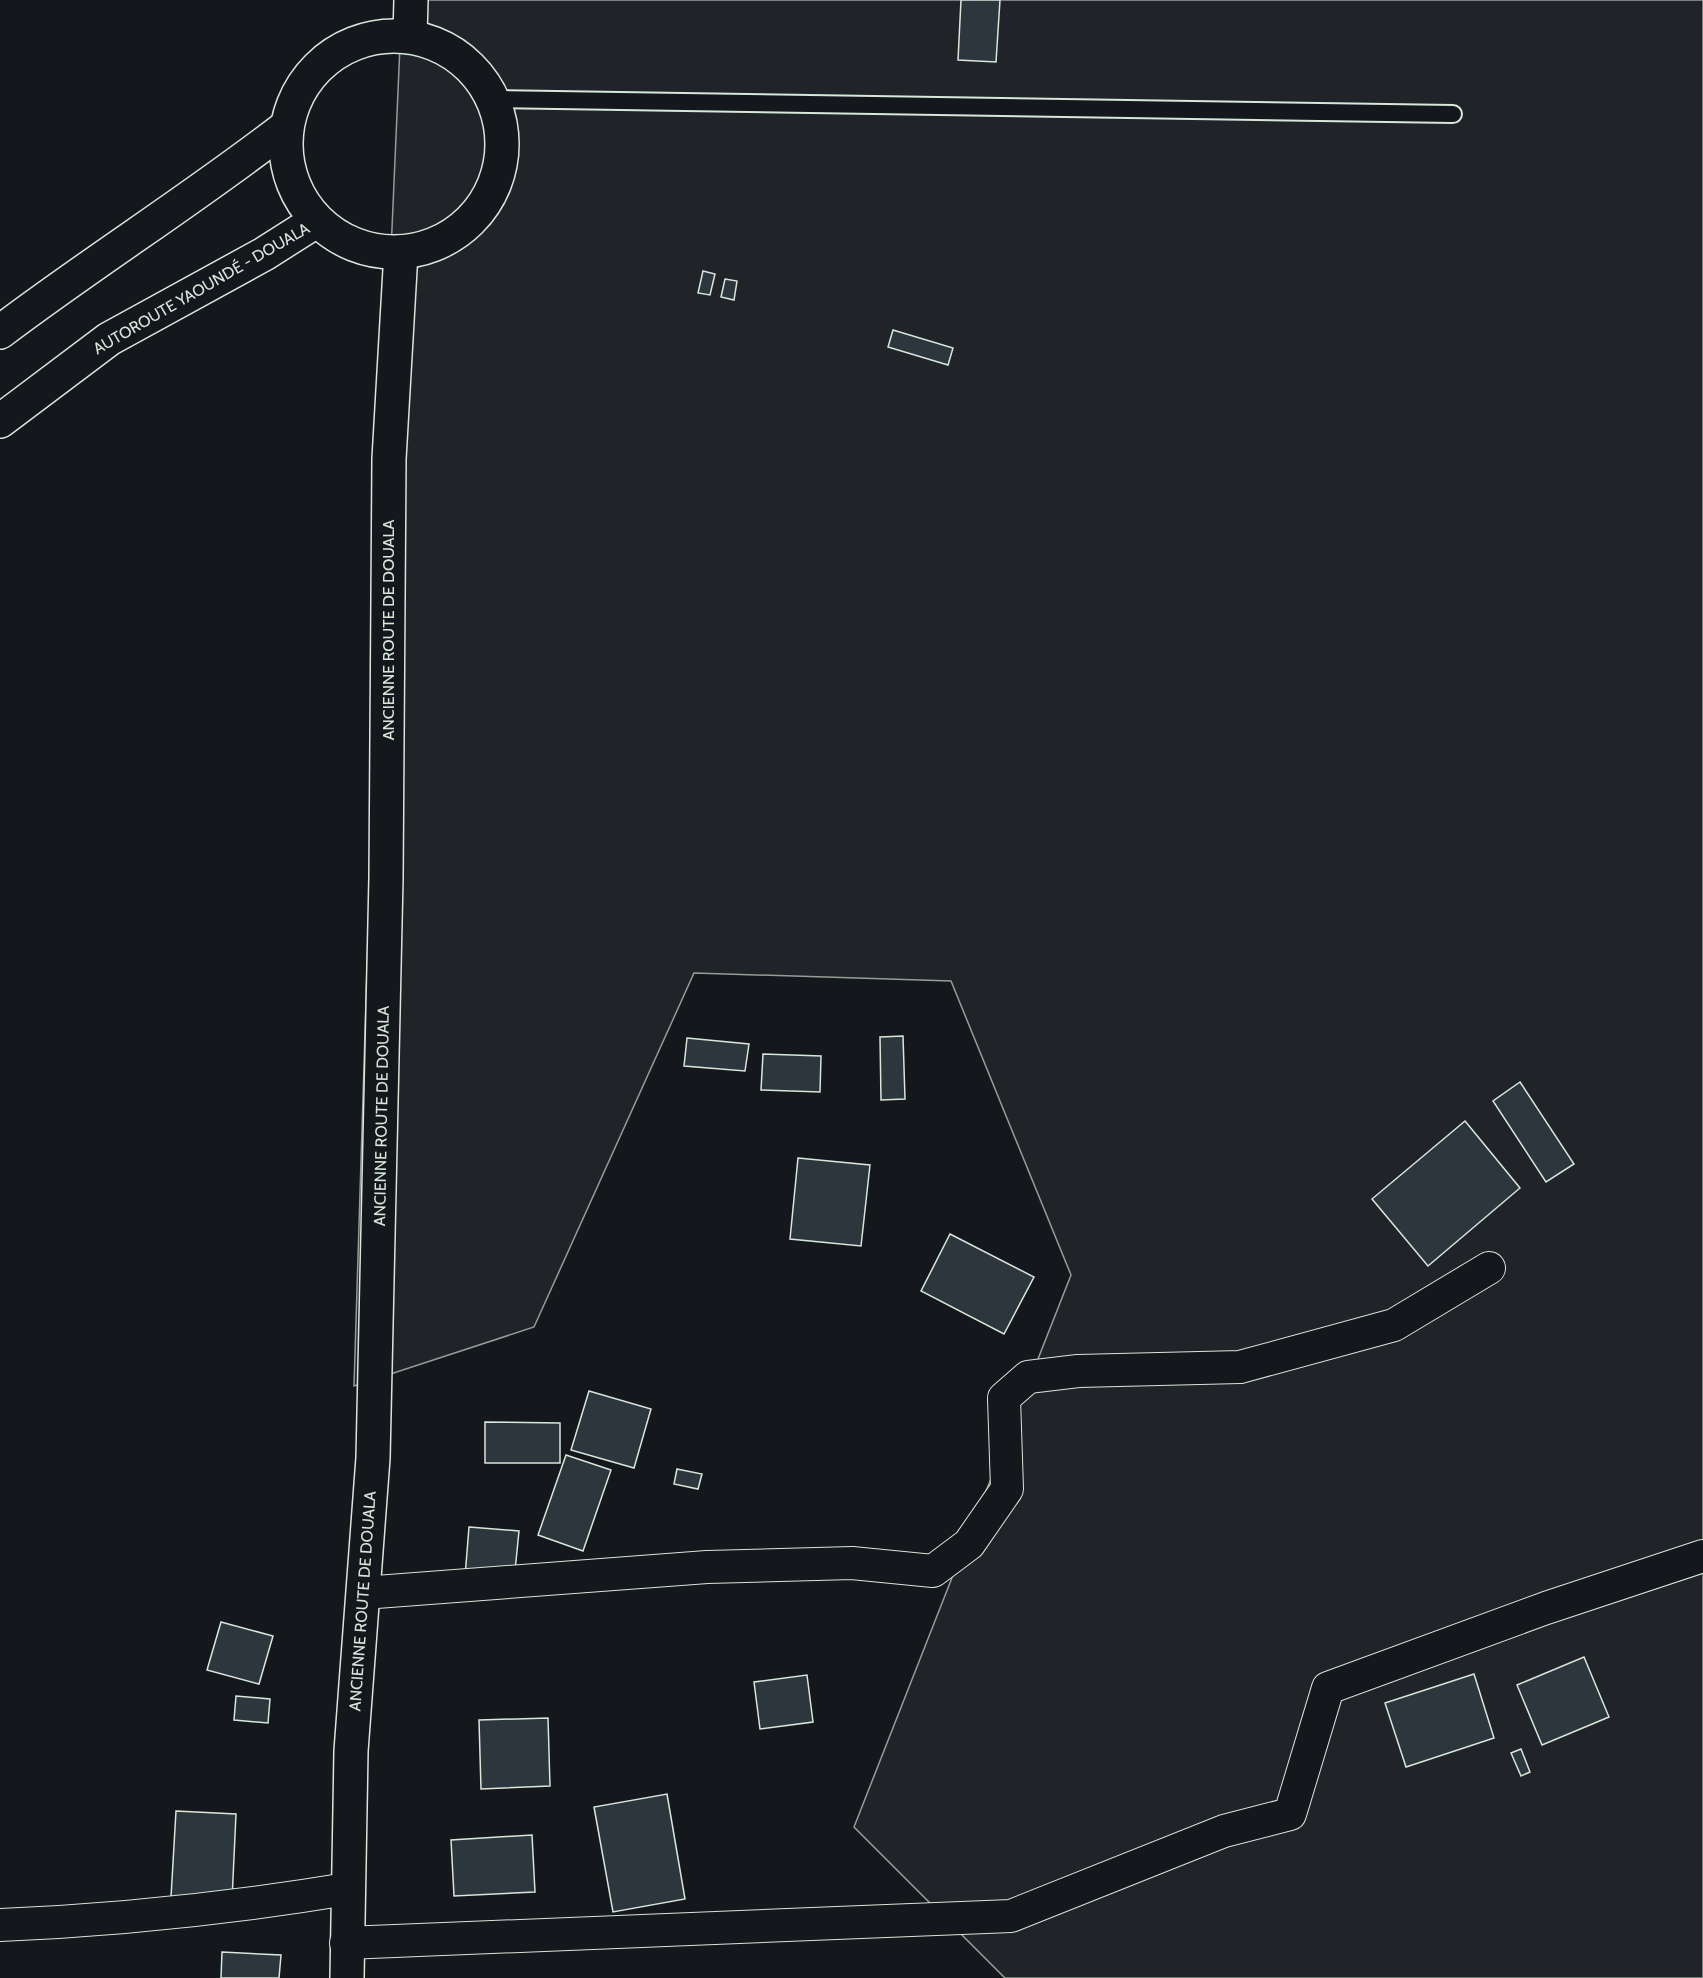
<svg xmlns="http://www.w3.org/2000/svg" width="1703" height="1978" viewBox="0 0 1703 1978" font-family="Cabin,sans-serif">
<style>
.green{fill:#202428;stroke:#939e99;stroke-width:1.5}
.building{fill:#2c363c;stroke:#d8e6dc;stroke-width:1.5}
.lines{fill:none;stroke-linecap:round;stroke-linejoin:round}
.lane-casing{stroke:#d8e6dc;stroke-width:20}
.street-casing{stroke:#d8e6dc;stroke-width:34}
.highway-casing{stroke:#d8e6dc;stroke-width:36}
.lane{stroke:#14181c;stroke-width:16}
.street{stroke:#14181c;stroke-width:32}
.highway{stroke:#14181c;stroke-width:33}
.labels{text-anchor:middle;stroke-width:4.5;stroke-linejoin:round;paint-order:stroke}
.street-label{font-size:16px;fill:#d8e6dc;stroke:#14181c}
</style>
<rect width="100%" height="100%" fill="#14181c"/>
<path class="green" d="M402,0H1703V1978H1005L854,1827L1071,1275L951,981L694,973L534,1327L354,1386L385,388Z"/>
<g class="building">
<path d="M961,0H1000L996,62L958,60Z"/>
<path d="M703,271L715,274L710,295L698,293Z"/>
<path d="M725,279L737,281L734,300L721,297Z"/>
<path d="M893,330L953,348L948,365L888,347Z"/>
<path d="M903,1036L905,1099L881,1100L880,1037Z"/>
<path d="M687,1038L749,1044L745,1071L684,1066Z"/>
<path d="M763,1054L821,1056L820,1092L761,1090Z"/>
<path d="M1520,1082L1574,1164L1546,1182L1493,1101Z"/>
<path d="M1465,1121L1520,1188L1428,1266L1372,1199Z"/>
<path d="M798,1158L870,1165L861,1246L790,1239Z"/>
<path d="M950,1234L1034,1277L1004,1334L921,1291Z"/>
<path d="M589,1391L651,1409L634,1468L571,1450Z"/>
<path d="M485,1422L560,1423V1463H485Z"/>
<path d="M566,1455L611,1470L583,1551L538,1535Z"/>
<path d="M677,1469L702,1474L698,1489L674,1484Z"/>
<path d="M469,1527L519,1531L514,1581L465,1577Z"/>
<path d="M221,1622L273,1636L259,1684L207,1670Z"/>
<path d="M1584,1657L1609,1717L1542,1745L1517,1685Z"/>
<path d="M1474,1674L1494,1738L1406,1767L1385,1703Z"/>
<path d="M807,1675L813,1722L760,1729L754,1682Z"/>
<path d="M236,1696L270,1699L268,1723L234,1720Z"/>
<path d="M548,1718L550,1786L481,1789L479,1720Z"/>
<path d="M1521,1749L1530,1772L1521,1776L1511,1753Z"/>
<path d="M667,1794L685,1899L613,1912L594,1807Z"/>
<path d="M176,1811L236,1814L232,1900L171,1897Z"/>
<path d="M532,1835L535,1892L454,1896L451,1840Z"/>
<path d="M222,1952L281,1955L279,1978H221Z"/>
</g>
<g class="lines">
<defs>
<path id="lane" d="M495,99L1453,114"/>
<g id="street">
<path d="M363,1593L707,1567L852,1563L933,1571L969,1544L1007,1489L1004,1398L1028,1377L1078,1371L1240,1367L1394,1325L1489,1268"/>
<path d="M0,1925C117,1920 232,1908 347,1889"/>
<path d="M346,1943L1011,1916L1224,1831L1290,1814L1328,1688L1546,1608L1703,1556"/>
</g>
<g id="highway">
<path d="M410,35L411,0"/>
<circle cx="394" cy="144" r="108"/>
<path d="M0,332C94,261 193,199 286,127"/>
<path d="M0,421L109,339L264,254L316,221"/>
<path d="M347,1978L351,1751L373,1458L386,878L389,459L401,252"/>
</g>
</defs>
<use href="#lane" class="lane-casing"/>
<use href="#street" class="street-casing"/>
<use href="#highway" class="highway-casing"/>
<use href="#lane" class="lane"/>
<use href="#street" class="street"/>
<use href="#highway" class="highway"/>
</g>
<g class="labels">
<g class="street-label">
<text transform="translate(201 288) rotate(-30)" y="6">AUTOROUTE YAOUNDÉ - DOUALA</text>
<text transform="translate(388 630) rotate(-90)" y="6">ANCIENNE ROUTE DE DOUALA</text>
<text transform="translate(381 1116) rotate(-89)" y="6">ANCIENNE ROUTE DE DOUALA</text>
<text transform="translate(362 1601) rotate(-86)" y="6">ANCIENNE ROUTE DE DOUALA</text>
</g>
</g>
</svg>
